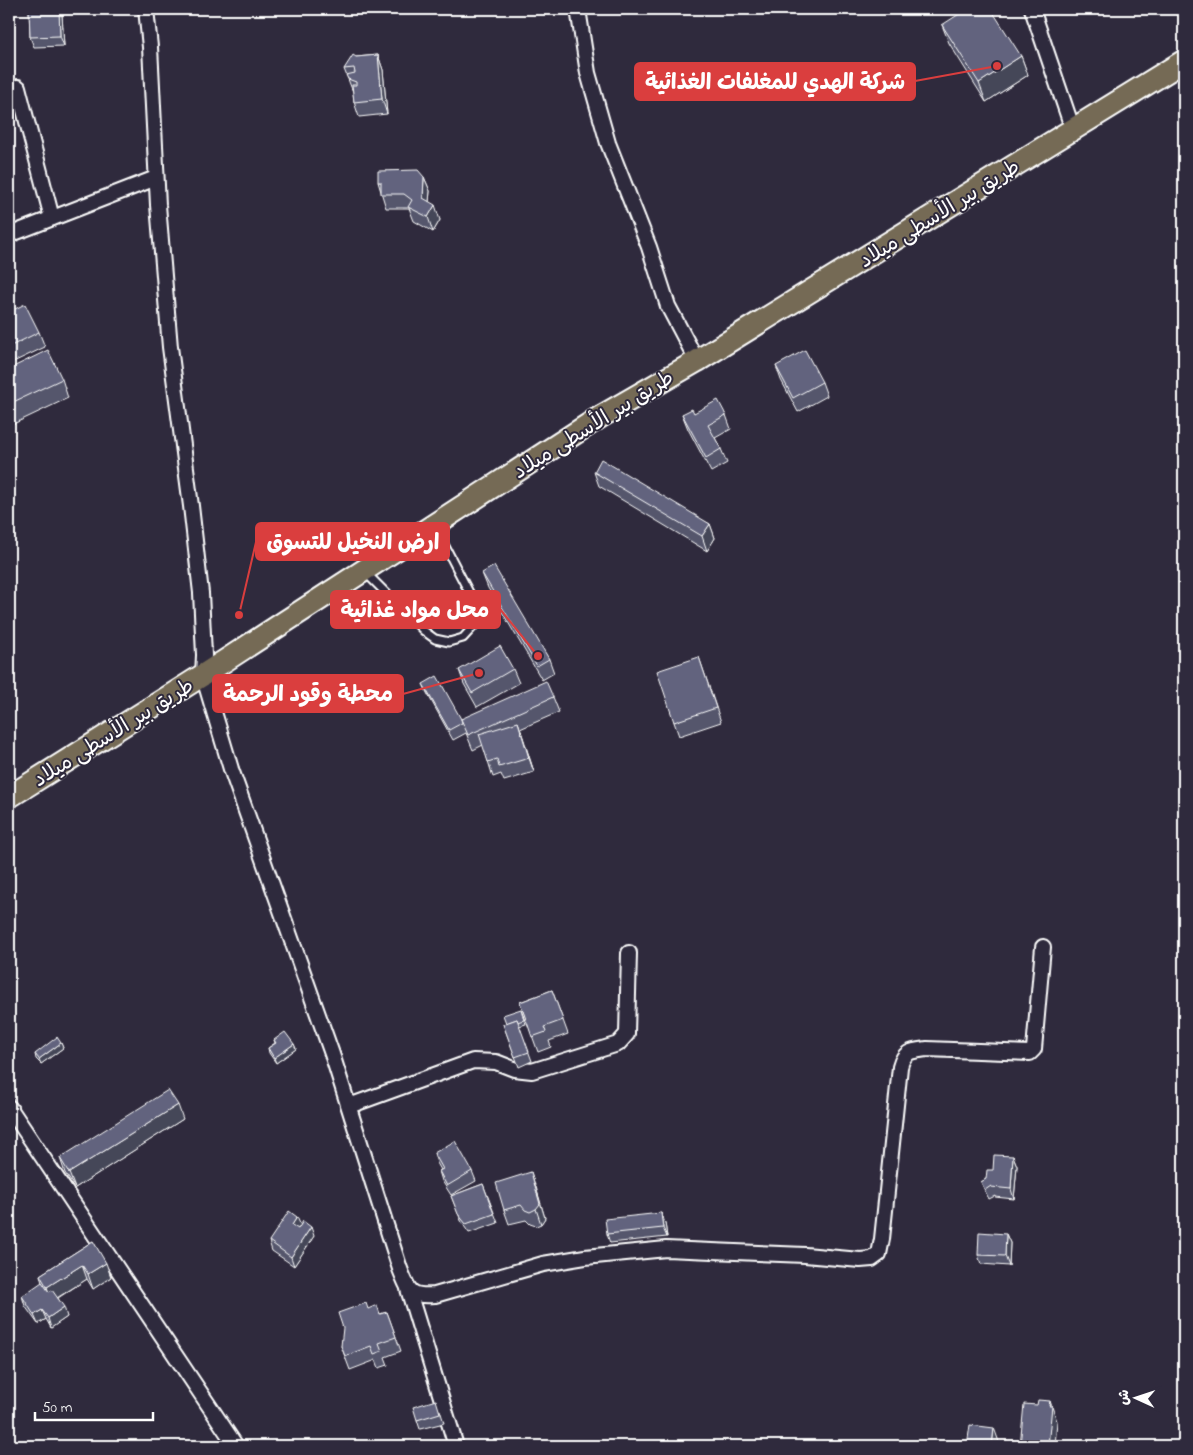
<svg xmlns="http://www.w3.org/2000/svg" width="1193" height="1455" viewBox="0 0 1193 1455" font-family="'Indie Flower','Playpen Sans Arabic',sans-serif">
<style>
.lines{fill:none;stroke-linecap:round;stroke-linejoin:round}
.lane-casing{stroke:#fff;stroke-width:11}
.street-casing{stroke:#fff;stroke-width:18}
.primary-casing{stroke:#fff;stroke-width:25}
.lane{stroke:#2f2a3d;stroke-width:7}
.street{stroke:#2f2a3d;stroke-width:14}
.primary{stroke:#746b55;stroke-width:21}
.wall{fill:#54566c;stroke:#fff}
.shaded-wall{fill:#454658;stroke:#fff}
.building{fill:#62647e;stroke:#fff}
.labels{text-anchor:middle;stroke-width:4;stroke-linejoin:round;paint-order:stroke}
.street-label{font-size:21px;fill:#fff;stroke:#2f2a3d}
.leader{fill:none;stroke:#da3e3e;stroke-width:2}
.callout-dot{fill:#da3e3e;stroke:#2f2a3d;stroke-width:2}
.callout{fill:#da3e3e;stroke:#da3e3e;stroke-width:2}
.callout-label{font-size:22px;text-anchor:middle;font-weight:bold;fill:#fff}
</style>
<rect width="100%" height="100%" fill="#2f2a3d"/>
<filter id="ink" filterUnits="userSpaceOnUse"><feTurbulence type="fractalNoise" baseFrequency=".02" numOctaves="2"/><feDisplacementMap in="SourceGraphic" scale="10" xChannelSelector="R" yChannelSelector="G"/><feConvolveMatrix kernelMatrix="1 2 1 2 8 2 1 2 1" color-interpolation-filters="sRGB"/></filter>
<g filter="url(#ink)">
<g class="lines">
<defs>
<path id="lane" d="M366,573L424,631L435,639L449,642L463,638L473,627L475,616L472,598L435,527"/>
<g id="street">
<path d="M146,9L150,47L158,205L170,347L191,506L201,593L204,655L203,675L231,769L332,1054L400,1269C409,1291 409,1297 435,1295L543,1264L585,1257L666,1249L805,1255L860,1260L872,1259L879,1254L882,1239L900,1067C904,1051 911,1051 927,1049L1030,1053L1034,1049L1043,947"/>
<path d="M578,9L588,73L608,143L649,247L668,306L697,361"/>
<path d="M1032,9L1073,130"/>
<path d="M18,87L52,218"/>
<path d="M9,235L156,178"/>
<path d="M349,1106L473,1061L496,1062L514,1069L532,1071L618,1044L627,1034L629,953"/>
<path d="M9,1107L236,1446"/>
<path d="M408,1289L456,1446"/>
</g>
<path id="primary" d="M9,797L203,675L600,417L697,361L1184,61"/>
</defs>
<use href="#lane" class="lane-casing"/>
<use href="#street" class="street-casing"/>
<use href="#primary" class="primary-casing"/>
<use href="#lane" class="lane"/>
<use href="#street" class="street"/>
<use href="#primary" class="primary"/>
</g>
<g class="wall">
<path d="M29,9H60L62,15L64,46L34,47L30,37Z"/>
<path d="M942,25L1021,56L1028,75L986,102L949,43Z"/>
<path d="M378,55L383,70L387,114L359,117L354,102L353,92L344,69L356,57Z"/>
<path d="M424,177L430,191L429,202L440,220L433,232L414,221L409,208H386L378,182Z"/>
<path d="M9,312L39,332L45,347L9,364Z"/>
<path d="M776,366L822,382L827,396L798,412L781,380Z"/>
<path d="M9,369L62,379L68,398L9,426Z"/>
<path d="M694,413L726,415L731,429L715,438L721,449L727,463L711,472L688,429L682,414Z"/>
<path d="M594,472L710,524L715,538L707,551L599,486Z"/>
<path d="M482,573L549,659L554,673L542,680L488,588Z"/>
<path d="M699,657L721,722L679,736L674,722Z"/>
<path d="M513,669L519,683L477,707L464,684L459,670Z"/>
<path d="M423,684L461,719L553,697L559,712L520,729L534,772L504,781L501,774L493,777L483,745L473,750L466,733L453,740L427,693Z"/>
<path d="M552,990L568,1034L549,1041L551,1047L538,1052L520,1002Z"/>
<path d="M521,1009L526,1024L519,1026L532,1061L519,1067L503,1024L506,1023Z"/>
<path d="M274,1040L294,1044L296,1049L276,1063L269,1053L268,1048L275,1043Z"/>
<path d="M61,1043L63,1048L41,1064L36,1059L35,1054Z"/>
<path d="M183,1119L75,1188L65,1173L60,1158Z"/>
<path d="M434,1153L472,1171L476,1181L451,1195L442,1181L439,1171L441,1170L437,1163Z"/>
<path d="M1013,1156L1017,1166L1014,1199L995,1197V1196L989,1199L985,1191L981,1182L986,1179L993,1170Z"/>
<path d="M483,1184L498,1223L469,1233L462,1223L451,1196Z"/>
<path d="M536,1187L545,1218L541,1224L536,1226L530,1224L526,1220L509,1224L504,1210Z"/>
<path d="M661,1213L665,1223L667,1237L610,1243L607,1234Z"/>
<path d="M300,1225L314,1236L294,1266L272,1251L269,1241Z"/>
<path d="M1006,1234L1010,1243L1009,1266L981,1264L978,1255Z"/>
<path d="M93,1241L111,1277L93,1289L87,1279L58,1298L67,1317L51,1328L46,1319L38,1324L25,1306L22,1296L42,1283L40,1275Z"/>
<path d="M368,1309L380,1314L387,1312L401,1351L385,1357L388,1365L379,1368L376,1360L350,1370L341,1346Z"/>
<path d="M440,1410L444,1423L420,1429L417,1420Z"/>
</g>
<g class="shaded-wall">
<path d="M59,9H60L62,15L64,46L60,36Z"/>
<path d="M378,55L383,70L387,114L382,99Z"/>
<path d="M1021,56L1028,75L986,102L979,83Z"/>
<path d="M424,177L430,191L428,213L423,198Z"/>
<path d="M435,205L440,220L433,232L428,217Z"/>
<path d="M710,524L715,538L707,551L702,536Z"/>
<path d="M518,722L523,737L534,772L529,758Z"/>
<path d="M61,1043L63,1048L41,1064L39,1059Z"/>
<path d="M294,1044L296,1049L276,1063L274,1058Z"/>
<path d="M178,1105L183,1119L75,1188L69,1173Z"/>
<path d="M1013,1156L1017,1166L1014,1199L1011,1189Z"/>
<path d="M531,1172L545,1218L541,1224L536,1209Z"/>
<path d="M661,1213L665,1223L667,1237L663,1228Z"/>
<path d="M297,1217L301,1226L295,1235L292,1225Z"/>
<path d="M311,1227L314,1236L294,1266L291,1257Z"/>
<path d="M1006,1234L1010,1243L1009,1266L1005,1256Z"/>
<path d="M106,1263L111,1277L93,1289L88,1274Z"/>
<path d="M82,1265L87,1279L52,1301L47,1287Z"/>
<path d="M64,1307L67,1317L51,1328L48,1318Z"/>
<path d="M42,1310L46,1319L38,1324L34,1315Z"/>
<path d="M1050,1401L1057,1421L1055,1446H1048Z"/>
<path d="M994,1428L999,1442L998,1446H992Z"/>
</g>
<g class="building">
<path d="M29,9H59L60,36L30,37Z"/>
<path d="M967,9H991L1021,56L979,83L942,25Z"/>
<path d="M353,55L356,57L378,55L382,99L354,102L352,85H356V82L348,79L346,75L355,73L354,68L344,69Z"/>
<path d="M418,170L424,177L423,198L435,205L428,217L408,207L412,200L404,194H381V182H378V171Z"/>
<path d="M25,304L39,332L9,347V312Z"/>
<path d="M48,350L62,379L9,404V369Z"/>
<path d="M805,350L822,382L793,398L776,366Z"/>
<path d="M718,400L726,415L708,425L721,449L706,458L682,414L692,409L694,413Z"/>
<path d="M601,459L710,524L702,536L594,472Z"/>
<path d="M494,566L549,659L537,666L482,573Z"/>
<path d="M500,646L513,669L472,693L459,670Z"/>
<path d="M699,657L716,708L674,722L657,671Z"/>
<path d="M437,676L461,719L462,723L449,730L423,684Z"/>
<path d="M546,681L553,697L468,735L461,719Z"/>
<path d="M518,722L529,758L499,767L497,759L488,762L479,734Z"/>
<path d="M552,990L563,1020L544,1027L546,1032L532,1037L520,1002Z"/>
<path d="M521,1009L524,1020L517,1022V1019L506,1023L503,1015Z"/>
<path d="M517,1019L529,1052L515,1057L503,1024Z"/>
<path d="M285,1032L294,1044L274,1058L268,1048L276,1043L274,1040Z"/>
<path d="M57,1037L61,1043L39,1059L35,1054Z"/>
<path d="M168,1090L178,1105L69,1173L60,1158Z"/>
<path d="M455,1141L472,1171L447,1186L439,1171L443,1169L434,1153Z"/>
<path d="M994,1155L1013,1156L1011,1189L991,1187V1186L985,1190L981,1182L986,1179L987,1170H993Z"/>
<path d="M531,1172L540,1204L536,1209L530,1212L525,1210L521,1205L504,1210L496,1183Z"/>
<path d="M483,1184L494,1214L466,1224L458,1214L451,1196Z"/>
<path d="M289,1211L297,1217L292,1225L298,1229L303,1221L311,1227L291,1257L269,1241Z"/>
<path d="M661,1213L663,1228L607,1234L605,1219Z"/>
<path d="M979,1232L1006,1234L1005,1256L978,1255Z"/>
<path d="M93,1241L106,1263L88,1274L82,1265L47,1287L40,1275Z"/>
<path d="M42,1282L49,1292L52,1290L64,1307L48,1318L42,1310L34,1315L22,1296Z"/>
<path d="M366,1303L368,1309L377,1305L380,1314L387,1312L396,1337L379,1343L382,1351L374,1354L371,1346L345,1356L341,1346L343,1328L338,1313Z"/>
<path d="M436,1400L440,1413L417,1420L413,1407Z"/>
<path d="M1038,1400L1050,1401L1049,1406H1052L1048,1446H1020L1024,1404L1037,1405Z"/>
<path d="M970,1425L994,1428L992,1446H967Z"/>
</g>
</g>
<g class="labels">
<g class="street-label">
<text transform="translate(939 213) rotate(-32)" y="7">طريق بير الأسطى ميلاد</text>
<text transform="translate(593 424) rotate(-32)" y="7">طريق بير الأسطى ميلاد</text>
<text transform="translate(113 732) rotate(-32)" y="7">طريق بير الأسطى ميلاد</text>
</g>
</g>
<path class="leader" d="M997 66L915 81M239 615L256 542M538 656L500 609M479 673L403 694"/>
<g class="callout-dot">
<circle cx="997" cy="66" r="5"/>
<circle cx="239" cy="615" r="5"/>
<circle cx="538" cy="656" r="5"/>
<circle cx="479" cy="673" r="5"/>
</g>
<g class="callout">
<rect x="635" y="63" width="280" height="37" rx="5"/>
<rect x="256" y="523" width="193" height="37" rx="5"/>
<rect x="331" y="591" width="169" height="37" rx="5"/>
<rect x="213" y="675" width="190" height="37" rx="5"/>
</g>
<g class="callout-label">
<text x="775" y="89">شركة الهدي للمغلفات الغذائية</text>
<text x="353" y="549">ارض النخيل للتسوق</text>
<text x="415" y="617">محل مواد غذائية</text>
<text x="308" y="701">محطة وقود الرحمة</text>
</g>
<rect width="1193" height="1455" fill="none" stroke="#2f2a3d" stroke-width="30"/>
<rect x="15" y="15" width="1163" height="1425" fill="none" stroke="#fff" stroke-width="2" filter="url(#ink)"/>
<g transform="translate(1136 1398) rotate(273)" stroke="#2f2a3d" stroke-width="4" paint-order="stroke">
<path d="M0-4L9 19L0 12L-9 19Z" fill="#ffffff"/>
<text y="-8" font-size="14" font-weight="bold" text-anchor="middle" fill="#ffffff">ش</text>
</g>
<path d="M35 1412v8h118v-8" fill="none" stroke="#ffffff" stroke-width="2.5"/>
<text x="42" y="1412" font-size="15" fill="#ffffff" stroke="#2f2a3d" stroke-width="4" paint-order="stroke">50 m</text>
</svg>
